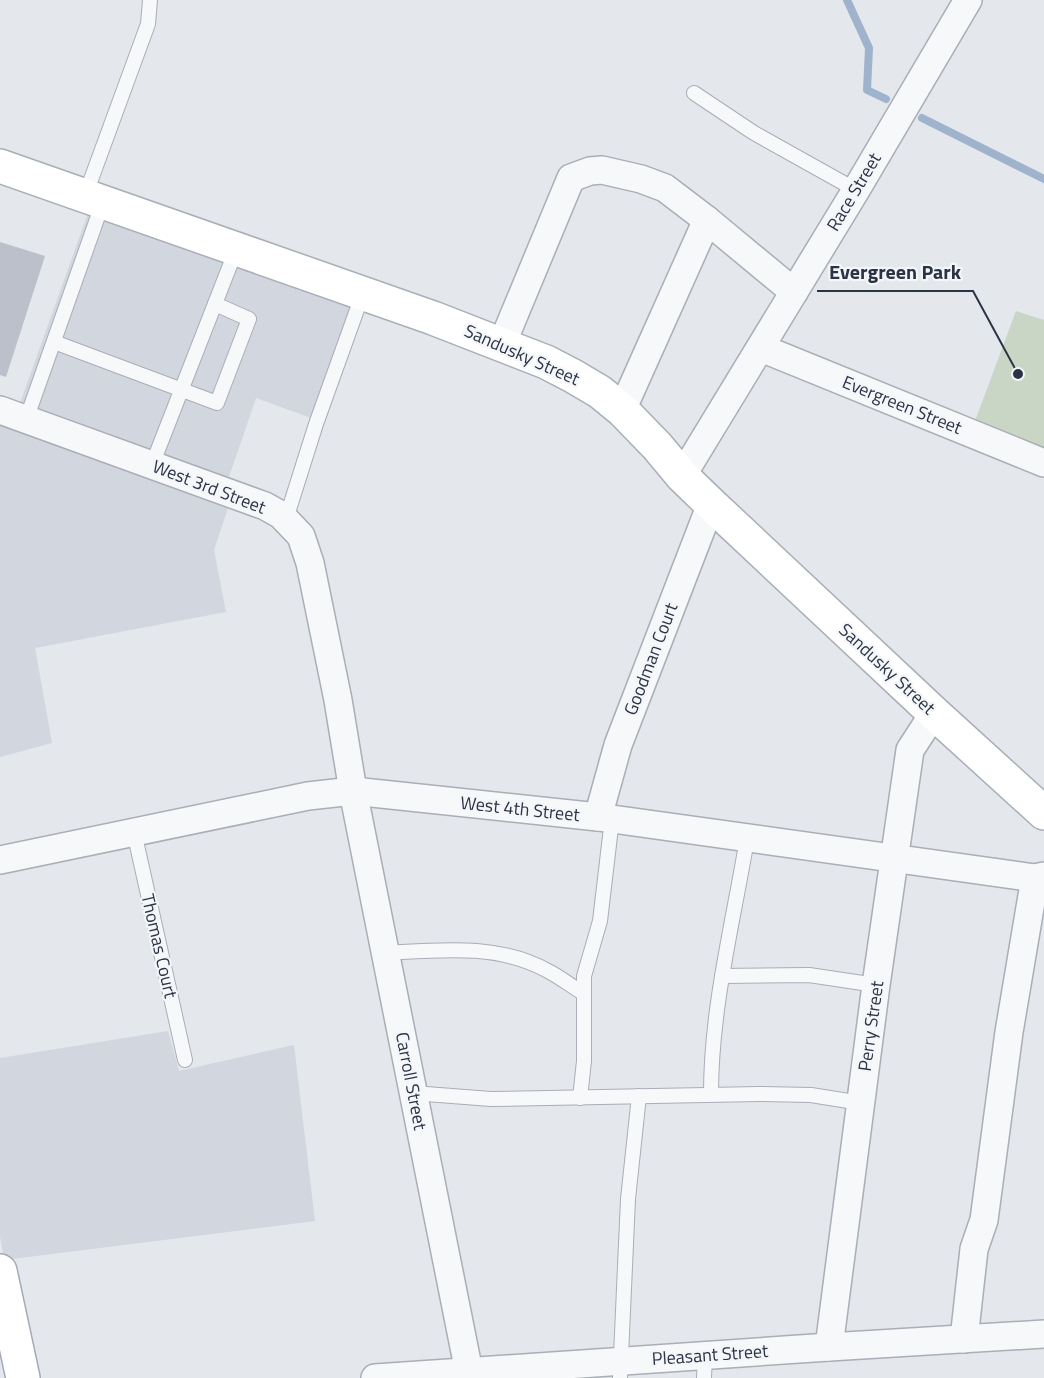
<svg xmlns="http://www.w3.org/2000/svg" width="1044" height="1378" viewBox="0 0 1044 1378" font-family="'Titillium Web',sans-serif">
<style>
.built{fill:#d2d6de}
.green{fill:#c9d6c5}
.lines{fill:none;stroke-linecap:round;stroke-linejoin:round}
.stream{stroke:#9fb4cc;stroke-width:8}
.building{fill:#bbc0ca}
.lane-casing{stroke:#a9aeb7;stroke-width:16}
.street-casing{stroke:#a9aeb7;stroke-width:30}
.secondary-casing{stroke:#a9aeb7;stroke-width:36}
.primary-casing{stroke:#a3abb8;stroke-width:36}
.lane{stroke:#f7f8fa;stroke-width:14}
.street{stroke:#f7f8fa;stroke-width:27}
.secondary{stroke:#fff;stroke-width:33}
.primary{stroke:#fff;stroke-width:33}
.labels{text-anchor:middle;stroke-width:4.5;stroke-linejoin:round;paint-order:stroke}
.street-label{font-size:18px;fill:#2b3445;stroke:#f4f6f9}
.leader{fill:none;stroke:#2b3445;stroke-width:2}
.callout-dot{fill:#2b3445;stroke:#f4f6f9;stroke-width:2}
.callout-label{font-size:20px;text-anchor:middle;font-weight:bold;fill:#2b3445;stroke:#f4f6f9;stroke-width:4.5;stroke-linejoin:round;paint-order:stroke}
</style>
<rect width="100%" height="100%" fill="#e4e7ec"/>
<g class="built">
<path d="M96,191L370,289L325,423L256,398L228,480L236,484L214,550L226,612L35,648L52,743L0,757V400L19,406Z"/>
<path d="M168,1031L179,1071L294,1045L315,1221L4,1260L0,1236V1058Z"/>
</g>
<path class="green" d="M1016,311L1044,320V453L972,429Z"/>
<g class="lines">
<g class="stream">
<path d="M847,0L869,48L867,90L886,99"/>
<path d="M922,118L1044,179"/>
</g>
</g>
<path class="building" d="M0,242L45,256L6,377L0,375Z"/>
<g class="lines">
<defs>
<g id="lane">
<path d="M694,93L754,133L856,190"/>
<path d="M85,196L148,24L150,0"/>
<path d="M54,342L217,403L249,319L215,304"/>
<path d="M26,420L103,202"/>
<path d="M152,465L236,250"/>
<path d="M286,519L316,424L363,293"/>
<path d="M134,832L185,1060"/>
<path d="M386,953C440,950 498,943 548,971C560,977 571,986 583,993"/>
<path d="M722,976L809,975L876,985"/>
<path d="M413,1093L491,1099L759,1094L811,1095L861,1103"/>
<path d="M711,1094C711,1008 733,923 747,839"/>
<path d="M580,1098L584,1061V976L600,921L612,819"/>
<path d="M620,1378L628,1199L639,1096"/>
<path d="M704,1378L705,1355"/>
</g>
<g id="street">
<path d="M502,344L571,178L590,171L602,170L641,179L665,188L707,220L794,292"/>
<path d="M761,348L1044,463"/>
<path d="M0,410L265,506L281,515L301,536L310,563L338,700L353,791L469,1372"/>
<path d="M622,410L707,220"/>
<path d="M682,476L856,190L968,0"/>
<path d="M598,817L618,745L711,504"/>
<path d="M0,860L308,796L353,791L598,817L1035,878L1044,876"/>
<path d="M964,1339L974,1249L984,1220L1009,1032L1035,878"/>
<path d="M829,1347L876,985L910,750L934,713"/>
<path d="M375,1378L829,1347L1044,1334"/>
</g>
<path id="secondary" d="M0,166L433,318L546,362L573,376L600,392L622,410L657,446L682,476L711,504L934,713L1044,813"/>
<path id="primary" d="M0,1271L23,1378"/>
</defs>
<use href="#lane" class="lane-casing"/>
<use href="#street" class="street-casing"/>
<use href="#secondary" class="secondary-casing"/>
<use href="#primary" class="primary-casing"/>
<use href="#lane" class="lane"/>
<use href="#street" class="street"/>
<use href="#secondary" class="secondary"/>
<use href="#primary" class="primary"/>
</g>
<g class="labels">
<g class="street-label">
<text transform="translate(854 192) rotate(-59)" y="6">Race Street</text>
<text transform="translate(522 355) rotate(24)" y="6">Sandusky Street</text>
<text transform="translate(902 405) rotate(22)" y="6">Evergreen Street</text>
<text transform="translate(209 487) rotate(21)" y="6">West 3rd Street</text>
<text transform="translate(651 659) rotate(-69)" y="6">Goodman Court</text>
<text transform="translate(887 669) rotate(43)" y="6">Sandusky Street</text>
<text transform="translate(520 809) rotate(6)" y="6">West 4th Street</text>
<text transform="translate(159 946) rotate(77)" y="6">Thomas Court</text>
<text transform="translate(871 1026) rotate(-82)" y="6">Perry Street</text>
<text transform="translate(411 1081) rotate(79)" y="6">Carroll Street</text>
<text transform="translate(710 1355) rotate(-4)" y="6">Pleasant Street</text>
</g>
</g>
<path class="leader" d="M1018 374L973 291H817"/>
<circle class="callout-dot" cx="1018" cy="374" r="6"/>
<g class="callout-label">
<text x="895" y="279">Evergreen Park</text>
</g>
</svg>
